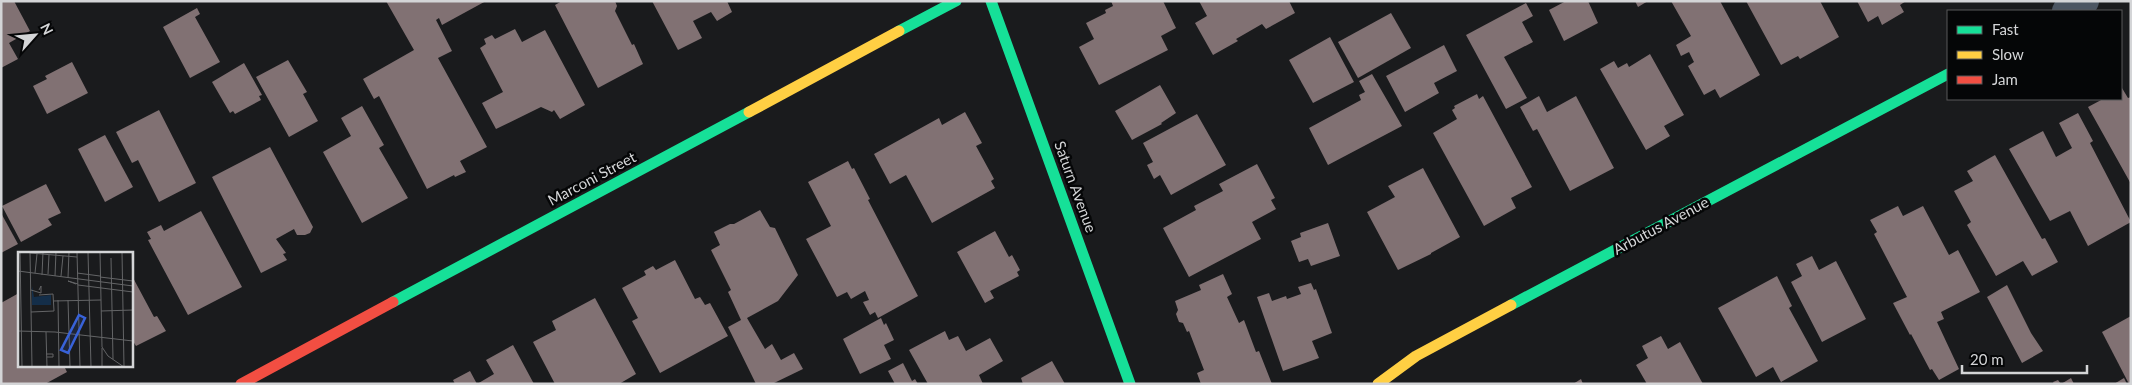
<svg xmlns="http://www.w3.org/2000/svg" width="2132" height="385" viewBox="0 0 2132 385" font-family="Lato,sans-serif">
<style>
.building{fill:#817173}
.lines{fill:none;stroke-linecap:round;stroke-linejoin:round}
.street{stroke:#4c5662;stroke-width:28}
.fast{stroke:#16e098;stroke-width:11}
.slow{stroke:#ffcf43;stroke-width:11}
.jam{stroke:#f24e42;stroke-width:11}
.labels{text-anchor:middle;stroke-width:5;stroke-linejoin:round;paint-order:stroke}
.street-label{font-size:15px;fill:#d4d5d7;stroke:#050607}
.inset-road{fill:none;stroke:#646567;stroke-width:1}
.view{fill:#3862d8;fill-opacity:0.15;stroke:#3862d8;stroke-width:2.5}
.inset-edge{fill:none;stroke:#d4d5d7;stroke-width:2.5}
</style>
<rect width="100%" height="100%" fill="#1a1b1d"/>
<g class="building">
<path d="M1,1H14L30,31L9,43L18,59L1,68Z"/>
<path d="M386,1H486L442,25L439,18L436,20L452,51L438,58L487,147L460,161L466,172L455,177L454,175L427,189L379,96L374,99L363,79L414,50Z"/>
<path d="M562,1H615L617,6L615,11L632,45L634,44L643,64L598,88L555,5Z"/>
<path d="M652,1H727L732,12L717,21L711,12L693,21L702,38L678,50Z"/>
<path d="M1111,1H1163L1176,28L1161,36L1168,50L1099,85L1079,47L1094,39L1086,23L1106,13L1105,10L1113,6Z"/>
<path d="M1199,1H1289L1295,13L1266,29L1262,24L1236,39L1238,41L1213,55L1195,23L1207,16Z"/>
<path d="M1566,1H1588L1598,23L1564,41L1549,10Z"/>
<path d="M1635,1H1648L1638,7Z"/>
<path d="M1671,1H1720L1760,75L1720,98L1715,89L1704,95L1688,66L1694,62L1689,52L1681,56L1676,45L1691,36Z"/>
<path d="M1746,1H1820L1839,37L1800,59L1798,56L1781,65Z"/>
<path d="M1857,1H1906L1900,5L1904,12L1882,25L1878,16L1868,22Z"/>
<path d="M1526,3L1533,16L1522,22L1533,42L1504,57L1527,98L1506,109L1466,35Z"/>
<path d="M197,8L200,14L195,17L220,62L190,78L163,27Z"/>
<path d="M1391,13L1411,48L1358,78L1338,42Z"/>
<path d="M515,29L522,42L545,30L585,105L560,119L554,110L552,112L541,107L496,129L482,103L503,92L480,48L486,44L484,39L492,35L495,39Z"/>
<path d="M1330,37L1354,82L1313,103L1289,60Z"/>
<path d="M1444,45L1457,71L1434,83L1439,93L1405,112L1386,76Z"/>
<path d="M1650,54L1684,115L1664,126L1670,136L1646,150L1600,69L1614,61L1618,68L1627,63L1629,67Z"/>
<path d="M288,60L307,92L303,94L318,121L289,137L256,77Z"/>
<path d="M72,62L88,93L47,114L33,86L47,79L45,76Z"/>
<path d="M244,63L262,95L259,96L261,100L235,114L233,111L230,113L212,82Z"/>
<path d="M1372,74L1402,126L1328,165L1309,128L1361,100L1359,95L1365,92L1359,81Z"/>
<path d="M1160,85L1176,113L1161,123L1162,124L1132,140L1115,111Z"/>
<path d="M2122,88L2128,98L2131,97V184L2088,107L2103,99H2121Z"/>
<path d="M1477,94L1479,99L1483,96L1532,187L1511,198L1516,208L1484,226L1433,133L1457,119L1452,110L1455,108L1454,106Z"/>
<path d="M1539,96L1547,112L1576,96L1614,168L1570,191L1537,129L1533,131L1520,107Z"/>
<path d="M362,106L384,145L379,148L408,198L362,223L323,152L351,136L341,118Z"/>
<path d="M159,110L196,183L159,202L138,160L132,163L116,132Z"/>
<path d="M965,112L982,143L976,146L994,179L991,181L995,188L932,223L906,175L890,184L874,154L939,118L942,125Z"/>
<path d="M2078,113L2093,141L2090,143L2131,222L2088,246L2070,211L2050,221L2009,149L2043,131L2056,157L2072,148L2059,123Z"/>
<path d="M1197,114L1226,165L1171,195L1160,175L1154,179L1147,165L1153,162L1143,143Z"/>
<path d="M105,135L133,187L105,202L78,149Z"/>
<path d="M270,147L313,227L310,233L305,235H297L294,229L276,239L286,253L283,254L287,260L261,273L212,177Z"/>
<path d="M1995,155L2042,239L2045,238L2058,262L2032,276L2023,261L1996,276L1967,225L1971,222L1954,191L1973,181L1967,171Z"/>
<path d="M848,161L852,169L854,168L870,199L868,200L918,296L878,318L875,312L870,315L863,302L869,300L865,291L851,299L847,292L837,297L806,239L831,226L808,182Z"/>
<path d="M1257,164L1275,198L1271,200L1276,209L1252,222L1261,239L1189,277L1163,228L1196,210L1194,206L1223,191L1219,184Z"/>
<path d="M1423,168L1460,237L1431,253V254L1398,270L1367,212L1395,197L1388,186Z"/>
<path d="M46,184L61,213L48,219L52,225L21,242L2,206Z"/>
<path d="M1898,206L1903,216L1923,206L1949,255L1958,250L1980,292L1941,312L1944,319L1937,322L1959,369L1939,380L1932,369L1930,370L1911,334L1910,335L1893,303L1907,297L1874,234L1877,232L1870,220Z"/>
<path d="M760,210L770,227L775,228L798,275L778,301L747,318L765,349L772,344L781,360L794,353L803,369L772,384H756L728,327L741,320L728,292L731,290L711,250L720,245L714,232L730,224H734Z"/>
<path d="M201,211L242,287L188,315L148,240L151,239L147,232L161,225L164,231Z"/>
<path d="M1,213L18,244L1,253Z"/>
<path d="M1328,223L1340,256L1311,266L1308,259L1299,262L1291,241L1301,237L1300,233Z"/>
<path d="M995,231L1009,257L1012,255L1020,270L1017,272L1019,276L990,291L994,298L985,303L957,252Z"/>
<path d="M1812,256L1819,270L1836,261L1866,319L1822,342L1791,282L1802,276L1796,264Z"/>
<path d="M675,260L695,299L700,297L705,305L710,303L728,336L660,373L632,321L638,318L622,288L646,275L644,271L653,266L656,270Z"/>
<path d="M131,274L154,317L157,316L166,331L136,346L131,338Z"/>
<path d="M1223,274L1232,294L1227,297L1239,323L1244,320L1256,352L1259,351L1272,384H1201L1197,373L1204,370L1189,331L1187,332L1183,323L1179,322L1176,314L1178,310L1175,301L1201,290L1199,285Z"/>
<path d="M1777,276L1792,306L1789,308L1818,361L1781,382L1773,367L1756,377L1718,308Z"/>
<path d="M1311,283L1314,290L1316,289L1332,333L1312,341L1319,358L1283,371L1257,297L1269,293L1272,301L1286,296L1287,299L1301,294L1298,287Z"/>
<path d="M2007,285L2031,333L2043,351L2022,363L1987,297Z"/>
<path d="M19,293V366H64L67,372L45,384H1V303Z"/>
<path d="M595,298L636,374L619,384H555L533,342L556,330L552,321Z"/>
<path d="M2131,316V384H2129L2102,332Z"/>
<path d="M881,318L884,325L886,323L894,340L884,345L891,359L860,374L843,339Z"/>
<path d="M945,331L949,340L958,336L966,351L990,338L1003,361L979,375L983,384H928L909,350Z"/>
<path d="M1661,336L1668,349L1680,342L1703,384H1647L1636,365L1648,358L1642,346Z"/>
<path d="M513,345L534,384H455L453,380L470,371L477,384L494,374L486,360Z"/>
<path d="M1052,361L1065,384H1023L1021,378Z"/>
<path d="M903,363L912,381L915,379L918,384H895L888,371Z"/>
<path d="M2071,378L2074,384H2054L2053,382L2058,380L2061,384Z"/>
<path d="M2124,378L2127,384H2114Z"/>
<path d="M1581,379L1583,384H1573Z"/>
</g>
<g class="lines">
<path class="street" d="M2066,11L2085,1"/>
<g class="fast">
<path d="M991,1L1130,384"/>
<path d="M899,31L956,1"/>
<path d="M393,302L749,112"/>
<path d="M1511,305L1948,74"/>
</g>
<g class="slow">
<path d="M749,112L899,31"/>
<path d="M1378,384L1416,356L1511,305"/>
</g>
<path class="jam" d="M241,384L393,302"/>
</g>
<g class="labels">
<g class="street-label">
<text transform="translate(592 179) rotate(-28)" y="5">Marconi Street</text>
<text transform="translate(1075 187) rotate(70)" y="5">Saturn Avenue</text>
<text transform="translate(1661 226) rotate(-28)" y="5">Arbutus Avenue</text>
</g>
</g>
<g transform="translate(18 252)">
<rect width="115" height="115" fill="#1a1b1d"/>
<path d="M14,34L16,45L33,43V53H14Z" fill="#142e49"/>
<path class="inset-road" d="M2,0L4,115M12,0L14,115M59,0L62,115M70,0L73,115M82,0L84,95L90,104L106,115M104,0L106,115M114,0L115,38M12,1L59,5M93,6L95,107M0,19L115,34M17,21L19,2M59,21L82,24M30,22L31,3M24,23L25,0M37,24L38,0M43,24L45,4M82,25L115,29M50,26L51,0M58,32L50,29L60,32M60,33L115,40M13,38L23,41V34L21,38M21,43L35,42L36,59M40,48L41,115M50,48L52,115M35,49L83,48M83,59L115,58M13,60L36,59M0,79L37,80L115,89M28,80L29,115M84,96V115M28,102H35V105H29"/>
<path class="view" d="M61,63L67,66L50,101L43,98Z"/>
<rect width="115" height="115" class="inset-edge"/>
</g>
<rect width="2132" height="385" fill="none" stroke="#d4d5d7" stroke-width="5"/>
<rect x="1947" y="10" width="175" height="90" fill="#050607" stroke="#58595a"/>
<rect x="1957" y="26" width="25" height="8" fill="#16e098" stroke="#58595a"/>
<text x="1992" y="35" font-size="15" fill="#d4d5d7">Fast</text>
<rect x="1957" y="51" width="25" height="8" fill="#ffcf43" stroke="#58595a"/>
<text x="1992" y="60" font-size="15" fill="#d4d5d7">Slow</text>
<rect x="1957" y="76" width="25" height="8" fill="#f24e42" stroke="#58595a"/>
<text x="1992" y="85" font-size="15" fill="#d4d5d7">Jam</text>
<g transform="translate(35 35) rotate(63)" stroke="#050607" stroke-width="4" paint-order="stroke">
<path d="M0-4L9 19L0 12L-9 19Z" fill="#d4d5d7"/>
<text y="-8" font-size="14" font-weight="bold" text-anchor="middle" fill="#d4d5d7">N</text>
</g>
<path d="M1962 365v8h125v-8" fill="none" stroke="#d4d5d7" stroke-width="2.5"/>
<text x="1970" y="365" font-size="15" fill="#d4d5d7" stroke="#050607" stroke-width="4" paint-order="stroke">20 m</text>
</svg>
